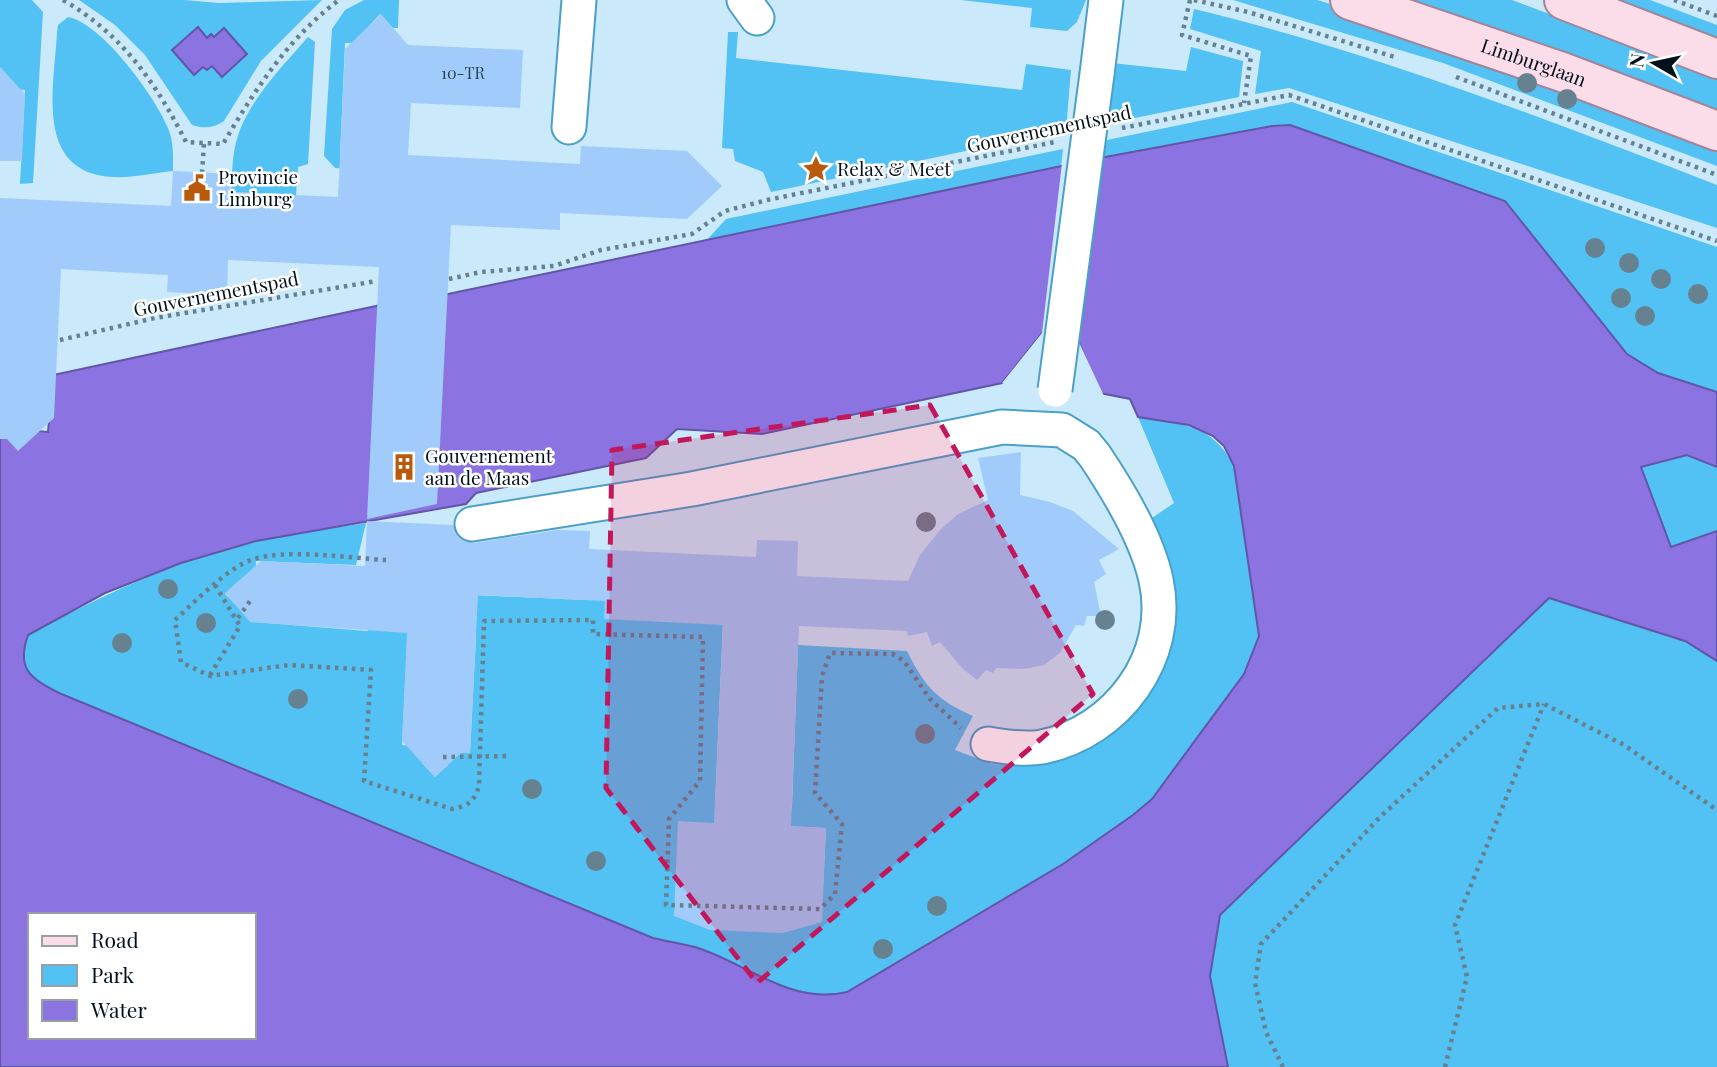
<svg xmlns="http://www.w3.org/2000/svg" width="1717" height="1067" viewBox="0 0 1717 1067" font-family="'Playfair Display',serif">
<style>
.green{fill:#52c1f4}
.water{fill:#8b73e2;stroke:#6156a7;stroke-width:2;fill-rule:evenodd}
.pier{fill:#caeafb}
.building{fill:#a0cbfa}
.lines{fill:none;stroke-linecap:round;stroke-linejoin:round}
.minor-casing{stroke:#4ba0c8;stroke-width:37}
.major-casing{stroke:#a28598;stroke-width:42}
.path{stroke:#67808e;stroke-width:4.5;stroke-dasharray:3.5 5;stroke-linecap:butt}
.minor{stroke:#fff;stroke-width:33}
.major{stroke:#fbdce9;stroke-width:38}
.minor-bridge-casing{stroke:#4ba0c8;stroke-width:37;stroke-linecap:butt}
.minor-bridge{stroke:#fff;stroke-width:33}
.tree{fill:#668290}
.marked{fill:#c2185b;fill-opacity:0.2;stroke:#c2185b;stroke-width:5;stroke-dasharray:14 9;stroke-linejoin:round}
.labels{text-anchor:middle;stroke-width:5;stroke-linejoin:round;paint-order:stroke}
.number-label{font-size:16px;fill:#284054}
.street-label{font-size:19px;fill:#00111c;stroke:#fff}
.poi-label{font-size:19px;fill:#00111c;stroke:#fff;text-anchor:start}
</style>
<rect width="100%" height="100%" fill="#caeafb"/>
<g class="green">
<path d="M0,0H32L43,12L33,183L20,184L25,90L0,88L4,72L0,67Z"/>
<path d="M79,0H184L219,3L322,0L261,61L224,121C214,128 204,129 192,125L145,55L115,25Z"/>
<path d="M364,0H399L398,28H393L380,14L367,28L374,35V44L345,43L340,155L366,170L335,168L324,156L332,29L345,10Z"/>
<path d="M961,0H1086L1077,22L1067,31L1030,27L1032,8Z"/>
<path d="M1233,0H1317L1448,39L1717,140V166L1443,63Z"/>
<path d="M1387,0H1512L1717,77V120Z"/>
<path d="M1607,0H1650L1717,25V41Z"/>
<path d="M1194,9C1374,52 1545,119 1717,185V228L1289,88L1255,94L1261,51L1190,29Z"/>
<path d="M68,17C102,23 156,98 168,128C174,143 173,156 173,171C153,173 132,178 113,177C34,173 54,87 57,33L58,25Z"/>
<path d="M728,32H738L736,58L1022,90L1026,64L1071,70L1066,130L771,192L763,172L735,161L733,149L722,148Z"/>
<path d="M308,37L315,42L308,164L298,167L296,195L231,192C232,177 232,161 235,147C243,106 281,68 308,37Z"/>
<path d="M1191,47L1243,61L1239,97L1105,124L1112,63L1186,71Z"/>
<path d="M1292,102L1717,247V392L1658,373L1627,354L1505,201L1290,125L1272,126L1100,158L1102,141Z"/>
<path d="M1063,149L1061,167L706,241L726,219Z"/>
<path d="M1138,417C1182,424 1211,423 1234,466L1259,636L1244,674L1153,799C1084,856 1005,899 929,945C904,959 852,998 824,996C779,994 742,962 700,949C685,944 669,941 653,938L59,693L38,682L25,669L23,648L28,635C101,596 174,561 255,541C291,532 329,529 366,523L356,565L256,561L255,590L239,581L225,594L253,622L367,631L409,609L402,745L431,747L430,756L422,763L435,777L448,765L443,752L470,753L476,637L450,594L586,600L724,597L715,805L823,888L826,828L780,826L792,808L798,645L907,651C925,687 937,700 973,716L955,750L992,764L1015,766L1042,764L1070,756L1097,744L1122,726L1140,705L1163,548L1165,547L1152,518L1174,503Z"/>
<path d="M1687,455L1717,467V531L1671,547L1641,467Z"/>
<path d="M1549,598L1685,641L1717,661V1067H1228L1210,976L1220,915Z"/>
</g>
<g class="water">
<path d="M198,27L207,38L211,34L214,37L224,28L247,54L222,77L212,66L207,70L203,67L194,75L172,50Z"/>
<path d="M1290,125L1505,201L1627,354L1658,373L1717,392V467L1687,455L1641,467L1671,547L1717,531V661L1685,641L1549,598L1220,915L1210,976L1228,1067H0V428L48,432L53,375L376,306L410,296L448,294L1100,158L1272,126ZM1042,333L1077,338L1100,393L1130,399L1138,417L1189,425L1213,436L1224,446L1234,466L1259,636L1244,674L1152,799L1133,815L1063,864L847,992C792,1005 750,966 701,949C686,944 669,942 653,938L59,693C30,678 16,669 28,635L105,593L181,563L256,541L466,504L476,493L646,458L677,429L762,434L1002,383ZM30,915H254V1037H30Z"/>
</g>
<path class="pier" d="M1101,154L1077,338L1104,396L1097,395L1075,341L1043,336L1006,384L1002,383L1042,333L1062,163Z"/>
<g class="building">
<path d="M381,14L408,45L523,50L520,108L411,103L408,155L580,164L581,146L687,151L722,186L687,219L560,213V230L451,225L437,504L367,519L379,267L228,260L227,295L167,292L168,275L61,269L54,418L18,451L7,439H0V198L171,206L173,171L232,174L231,192L338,197L345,49Z"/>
<path d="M0,67L25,94L22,161H0Z"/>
<path d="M1021,452L1020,495L1050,502L1073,511L1119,549L1099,560L1106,574L1094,582L1101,616H1087L1084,626L1076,625L1060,653L1044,665L1024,669L996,668L993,673L986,670L977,680L963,669L940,642L932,646L927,632L908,636L907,631L799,626L791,826L826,828L822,922L783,933L710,930L674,916L678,821L714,823L723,625L604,619L605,601L478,595L470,753H461L435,777L402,741L407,633L250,622L225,593L261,561L365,566L367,521L453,525L458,537L474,543L557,530L590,531L589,549L716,555L756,557L757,540L798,541L797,576L908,581L920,555L940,530L958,514L988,500L978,458Z"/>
</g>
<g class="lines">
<defs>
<g id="minor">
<path d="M744,0L757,18"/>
<path d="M1097,74L1106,0"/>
<path d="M569,127L579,0"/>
<path d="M472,524L692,489L1002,427L1062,430L1086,445L1095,456C1119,492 1147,538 1156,580C1173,657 1117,732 1042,747C1024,750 1005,747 988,744"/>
</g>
<g id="major">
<path id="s1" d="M1350,0L1562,72L1717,131"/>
<path d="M1564,0L1717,59"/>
</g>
</defs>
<use href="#minor" class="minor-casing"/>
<use href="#major" class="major-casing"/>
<g class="path">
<path d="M63,0C122,34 156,83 186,142L223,144C255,90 288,38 339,0"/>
<path d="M1190,0L1182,35L1251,56L1244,103"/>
<path d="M1194,0L1248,12L1398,58"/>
<path d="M1674,0L1717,16"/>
<path d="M1456,77L1717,175"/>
<path d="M1122,128L1289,95L1717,241"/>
<path d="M202,173L204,143"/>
<path d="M449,279L481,272L554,266L601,250L692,234L725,211L767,200L1055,142"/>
<path d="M60,340L155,318L377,281"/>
<path d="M386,560C350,558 284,548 251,560C226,569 195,602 175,620L181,662L210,676L289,665L371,670L364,781L452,809C468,806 474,802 479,786L484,621L593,620V634L703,637L700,781L669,819L666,905L820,909L835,894L842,824L815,793L822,676L830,653L893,654L904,661L930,699L961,728"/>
<path d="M238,618L250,601"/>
<path d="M210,675L240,626L215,585"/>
<path d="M443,757L511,756"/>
<path d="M1283,1067L1266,1032L1255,983L1261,944L1379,818L1498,708L1544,704L1624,745L1717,810"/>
<path d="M1445,1067L1467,977L1455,925L1544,704"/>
</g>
<use href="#minor" class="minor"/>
<use href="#major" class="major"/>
<defs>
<path id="minor-bridge" d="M1055,390L1097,74"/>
</defs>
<use href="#minor-bridge" class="minor-bridge-casing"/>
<use href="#minor-bridge" class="minor-bridge"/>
</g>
<g class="tree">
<circle cx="1527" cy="83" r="10"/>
<circle cx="1567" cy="99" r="10"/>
<circle cx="1595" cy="248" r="10"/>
<circle cx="1629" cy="263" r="10"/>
<circle cx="1661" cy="279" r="10"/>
<circle cx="1698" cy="294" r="10"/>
<circle cx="1621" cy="298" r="10"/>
<circle cx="1645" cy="316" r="10"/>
<circle cx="926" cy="522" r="10"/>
<circle cx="168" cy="589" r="10"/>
<circle cx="1105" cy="620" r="10"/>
<circle cx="206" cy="623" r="10"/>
<circle cx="122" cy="643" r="10"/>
<circle cx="298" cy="699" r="10"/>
<circle cx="925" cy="734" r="10"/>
<circle cx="532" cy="789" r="10"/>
<circle cx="596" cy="861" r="10"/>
<circle cx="937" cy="906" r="10"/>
<circle cx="883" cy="949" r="10"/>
</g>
<path class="marked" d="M930,405L1093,694L757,983L606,788L612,450Z"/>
<defs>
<symbol id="sight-bare" viewBox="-9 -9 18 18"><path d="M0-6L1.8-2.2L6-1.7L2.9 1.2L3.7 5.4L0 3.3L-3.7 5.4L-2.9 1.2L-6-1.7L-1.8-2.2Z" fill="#b8590c" stroke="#fff" stroke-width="2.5" paint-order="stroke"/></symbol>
<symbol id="civic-bare" viewBox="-9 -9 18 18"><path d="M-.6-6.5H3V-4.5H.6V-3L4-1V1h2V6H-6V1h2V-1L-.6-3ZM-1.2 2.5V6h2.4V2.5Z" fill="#b8590c" stroke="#fff" stroke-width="2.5" paint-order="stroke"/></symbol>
<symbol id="building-bare" viewBox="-9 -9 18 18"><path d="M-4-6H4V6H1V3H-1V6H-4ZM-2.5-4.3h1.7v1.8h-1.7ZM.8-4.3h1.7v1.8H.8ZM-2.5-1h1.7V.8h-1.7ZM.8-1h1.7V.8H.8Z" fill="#b8590c" stroke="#fff" stroke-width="2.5" paint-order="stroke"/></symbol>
</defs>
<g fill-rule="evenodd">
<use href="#sight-bare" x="797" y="150" width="38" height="38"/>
<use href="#civic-bare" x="178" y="169" width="38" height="38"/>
<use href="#building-bare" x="385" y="448" width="38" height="38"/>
</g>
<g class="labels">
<g class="number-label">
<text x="463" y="79">10-TR</text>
</g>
<g class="street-label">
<text dy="7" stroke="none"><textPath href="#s1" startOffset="194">Limburglaan</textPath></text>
<text transform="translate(1049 129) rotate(-12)" y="7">Gouvernementspad</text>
<text transform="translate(216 294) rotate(-11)" y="7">Gouvernementspad</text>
</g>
<g class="poi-label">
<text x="837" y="176">Relax &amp; Meet</text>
<text x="218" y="184">Provincie<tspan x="218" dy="22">Limburg</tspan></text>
<text x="425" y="463">Gouvernement<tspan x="425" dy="22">aan de Maas</tspan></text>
</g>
</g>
<rect x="28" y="913" width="228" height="126" fill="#ffffff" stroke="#99a0a4" stroke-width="2"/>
<rect x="42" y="936" width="35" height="10" fill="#fbdce9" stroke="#99a0a4" stroke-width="2"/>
<text x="91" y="948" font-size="21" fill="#00111c">Road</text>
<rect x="42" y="965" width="35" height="21" fill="#52c1f4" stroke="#99a0a4" stroke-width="2"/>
<text x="91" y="983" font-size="21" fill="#00111c">Park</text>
<rect x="42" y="1000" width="35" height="21" fill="#8b73e2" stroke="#99a0a4" stroke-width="2"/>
<text x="91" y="1018" font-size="21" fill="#00111c">Water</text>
<g transform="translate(1654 63) rotate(279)" stroke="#ffffff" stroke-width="5" paint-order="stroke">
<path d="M0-5L12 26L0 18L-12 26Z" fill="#00111c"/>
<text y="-10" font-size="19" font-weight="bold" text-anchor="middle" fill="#00111c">N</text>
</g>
</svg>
